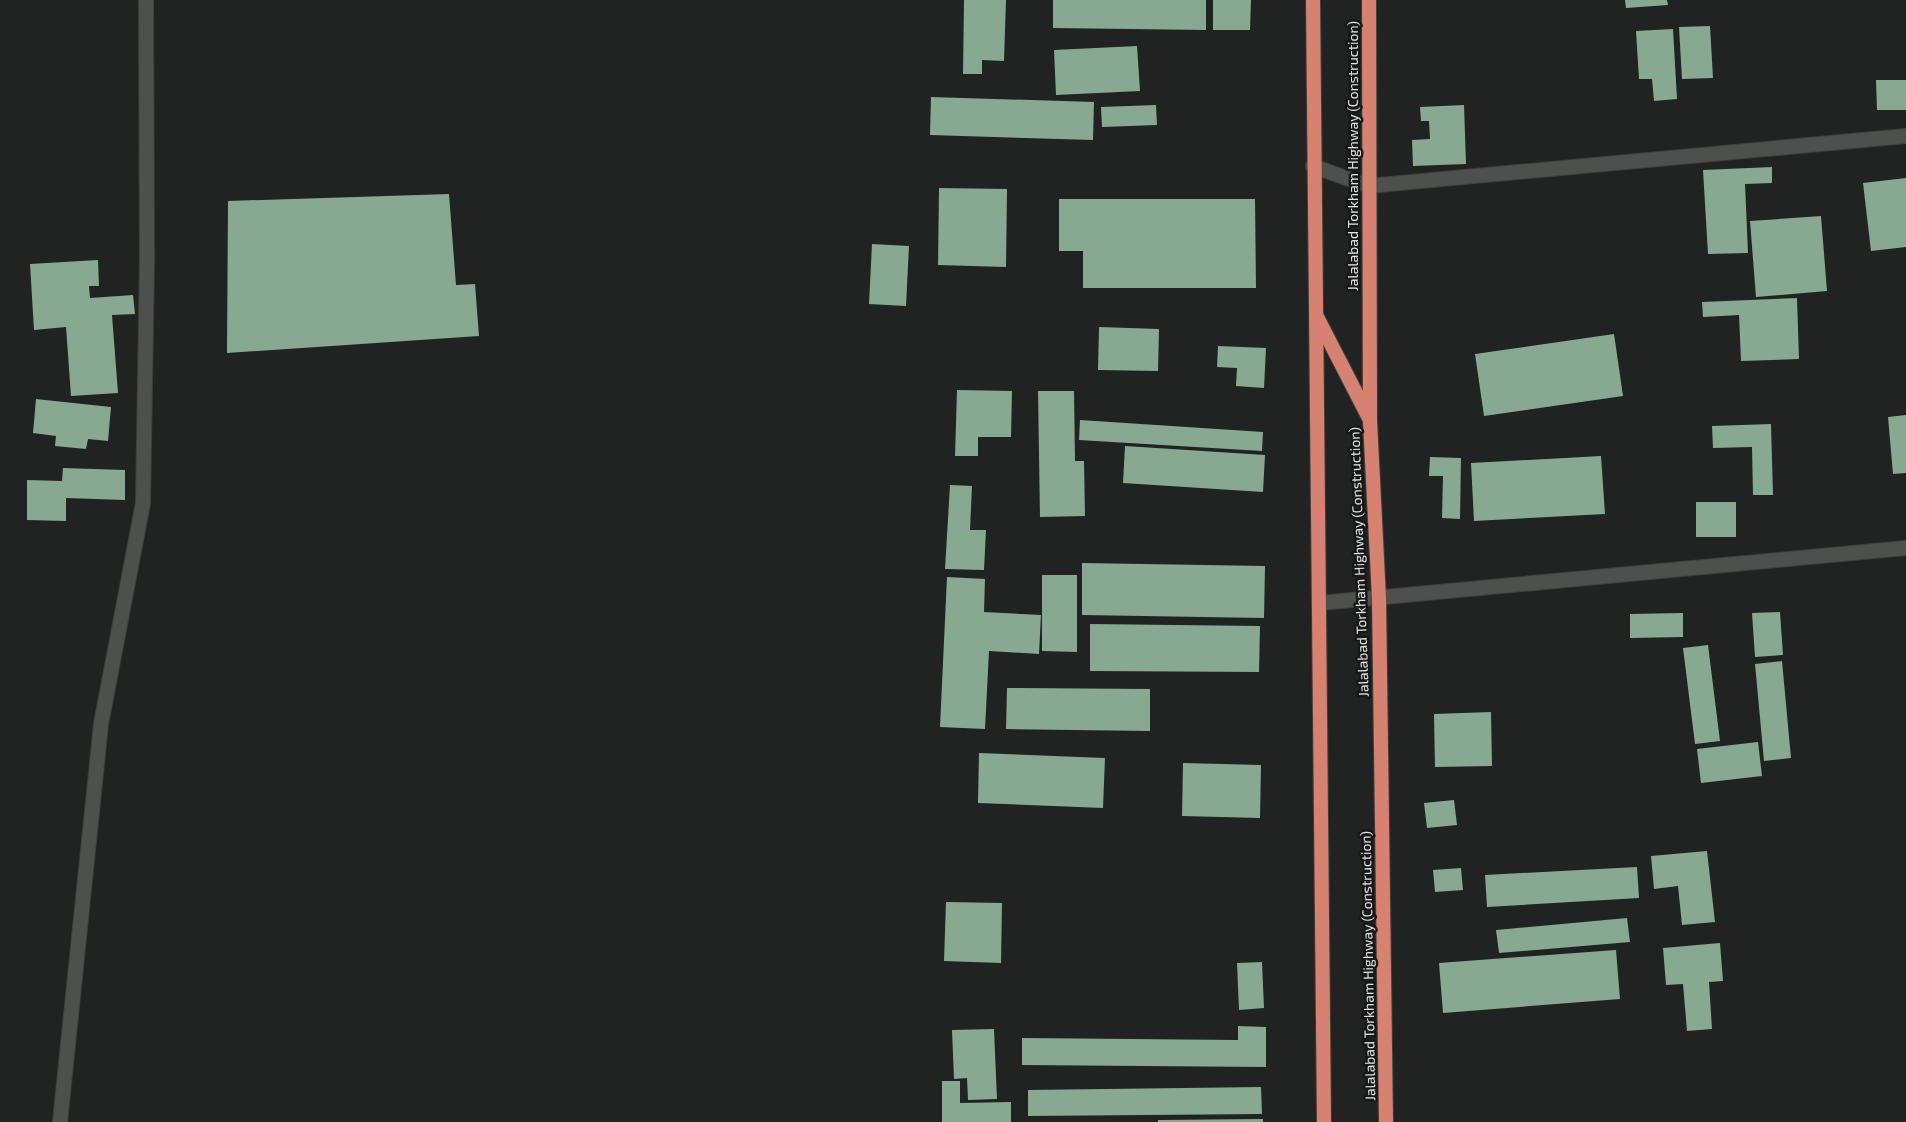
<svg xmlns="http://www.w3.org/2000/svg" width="1906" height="1122" viewBox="0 0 1906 1122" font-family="'Exo 2',sans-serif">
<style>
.building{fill:#87a991}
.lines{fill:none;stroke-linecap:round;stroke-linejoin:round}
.minor-casing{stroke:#3e403e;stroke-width:16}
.trunk-casing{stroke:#3e403e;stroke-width:16}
.minor{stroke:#4e504e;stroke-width:14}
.trunk{stroke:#d78170;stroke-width:14}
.labels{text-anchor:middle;stroke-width:5;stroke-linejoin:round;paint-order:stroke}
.street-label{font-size:14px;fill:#e3e4e3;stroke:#171918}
</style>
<rect width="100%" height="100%" fill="#202321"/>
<g class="building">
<path d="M964,0H1006L1004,61L982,60V74H963Z"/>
<path d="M1053,0H1206V30L1053,28Z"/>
<path d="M1213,0H1251L1250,30H1213Z"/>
<path d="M1625,0H1667L1668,5L1626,8Z"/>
<path d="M1710,26L1713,78L1682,79L1679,27Z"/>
<path d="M1673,29L1677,99L1654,101L1652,79H1639L1636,31Z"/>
<path d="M1137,46L1140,91L1056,95L1054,50Z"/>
<path d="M1876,80H1906V110H1877Z"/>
<path d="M931,97L1094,102L1093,140L930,135Z"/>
<path d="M1156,105L1157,125L1102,127L1101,107Z"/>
<path d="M1464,105L1466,164L1413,166L1412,140L1430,139L1429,121H1421L1420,107Z"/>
<path d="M1772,167V183L1745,184L1748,253L1708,254L1703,170Z"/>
<path d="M1906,178V247L1871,251L1863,183Z"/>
<path d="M939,188L1007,189L1006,267L938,265Z"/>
<path d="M449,194L456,285L475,284L479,336L227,353L228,201Z"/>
<path d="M1059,199H1255L1256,288H1083V251H1059Z"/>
<path d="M1821,216L1827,291L1756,297L1750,221Z"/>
<path d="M872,244L909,246L906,306L869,304Z"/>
<path d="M98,260L99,286H89L90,298L133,295L135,314L112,315L118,393L71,396L66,327L34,330L30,264Z"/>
<path d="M1797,298L1799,359L1741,361L1739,315L1703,317L1702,302Z"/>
<path d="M1099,327L1159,329L1158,371L1098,370Z"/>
<path d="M1614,334L1623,396L1484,416L1475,354Z"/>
<path d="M1218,346L1266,348L1264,388L1236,386L1237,368L1217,367Z"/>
<path d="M957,390L1012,391L1011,437H978V456H955Z"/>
<path d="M1038,391H1074L1075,461H1084L1085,516L1040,517Z"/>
<path d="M36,399L111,407L108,441L88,439L86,449L55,446L56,436L33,433Z"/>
<path d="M1906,415V473L1893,474L1888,417Z"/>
<path d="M1080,420L1263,432L1262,451L1079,440Z"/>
<path d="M1771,424L1773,495H1753L1752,447L1713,448L1712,426Z"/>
<path d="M1125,446L1265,455L1263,492L1123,483Z"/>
<path d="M1601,456L1605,514L1474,521L1471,463Z"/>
<path d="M1430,457L1461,458L1460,519L1442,518L1443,476H1429Z"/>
<path d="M63,468L125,470V500L66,498V521L27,520V480L62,481Z"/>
<path d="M950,485L972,486L970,530H986L984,570L945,569Z"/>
<rect x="1696" y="502" width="40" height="35"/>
<path d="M1082,563L1265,566L1264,618L1082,615Z"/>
<path d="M1042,575H1077V652L1042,651Z"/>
<path d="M947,577L985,579L984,612L1041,615L1039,654L989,651L985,729L940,727Z"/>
<path d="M1780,612L1783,655L1755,657L1752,613Z"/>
<path d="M1683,613V637L1630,638V614Z"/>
<path d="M1090,624L1260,626L1259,672L1090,671Z"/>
<path d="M1708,645L1720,741L1695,744L1683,648Z"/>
<path d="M1782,661L1791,758L1764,761L1755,664Z"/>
<path d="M1007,688L1150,689V731L1006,729Z"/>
<path d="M1491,712L1492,766L1435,767L1434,714Z"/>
<path d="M1758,742L1762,776L1701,783L1697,749Z"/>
<path d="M979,753L1105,758L1103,808L978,803Z"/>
<path d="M1183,763L1261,765L1260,818L1182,816Z"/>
<path d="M1454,800L1457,825L1427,828L1424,803Z"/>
<path d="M1707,851L1715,922L1682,925L1678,886L1654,889L1651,856Z"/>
<path d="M1637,867L1639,898L1487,907L1485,875Z"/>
<path d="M1461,868L1463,890L1435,892L1433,870Z"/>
<path d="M946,902L1002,903L1001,963L944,961Z"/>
<path d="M1627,918L1630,942L1499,953L1496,930Z"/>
<path d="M1720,943L1723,981L1709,982L1712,1029L1687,1031L1683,984L1666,985L1663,948Z"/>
<path d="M1616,950L1620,999L1443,1013L1439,963Z"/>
<path d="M1262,962L1264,1008L1239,1010L1237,963Z"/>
<path d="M1238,1026L1266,1027V1067L1022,1065V1038L1238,1040Z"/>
<path d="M994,1029L997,1099L968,1100L967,1078L954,1079L952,1030Z"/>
<path d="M942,1081H960V1103L1011,1102V1122H942Z"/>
<path d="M1261,1087L1262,1114L1028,1116V1090Z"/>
<path d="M1263,1119V1122H1158V1120Z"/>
</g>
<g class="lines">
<defs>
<g id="minor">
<path d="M1313,166L1368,186L1906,136"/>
<path d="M1320,603L1906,548"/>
<path d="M60,1122L101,724L143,503L147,259L146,0"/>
</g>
<g id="trunk">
<path d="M1313,0L1324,1122"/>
<path d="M1369,0L1370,421L1379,598L1386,1122"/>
<path d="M1317,317L1369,418"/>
</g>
</defs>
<use href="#minor" class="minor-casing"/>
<use href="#trunk" class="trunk-casing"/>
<use href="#minor" class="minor"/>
<use href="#trunk" class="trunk"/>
</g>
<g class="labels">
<g class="street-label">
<text transform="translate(1353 156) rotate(-90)" y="5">Jalalabad Torkham Highway (Construction)</text>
<text transform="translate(1359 562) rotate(-92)" y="5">Jalalabad Torkham Highway (Construction)</text>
<text transform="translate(1368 966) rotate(-91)" y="5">Jalalabad Torkham Highway (Construction)</text>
</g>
</g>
</svg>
